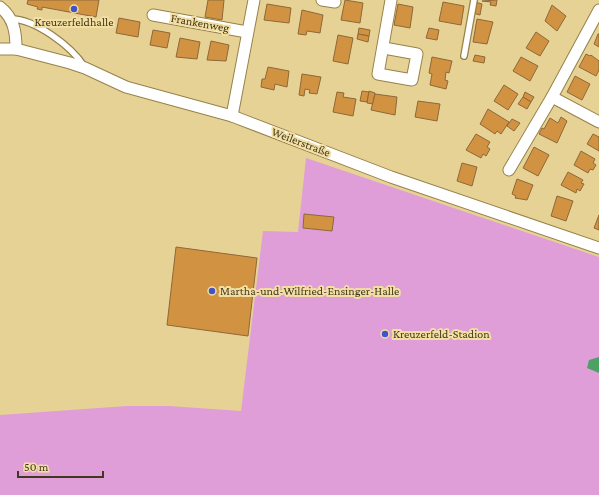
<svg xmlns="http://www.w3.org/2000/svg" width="599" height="495" viewBox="0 0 599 495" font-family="'Crimson Pro',serif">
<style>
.green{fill:#df9ed8}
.water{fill:#4da164}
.building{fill:#d19341;stroke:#8e6839}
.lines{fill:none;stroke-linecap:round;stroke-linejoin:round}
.service-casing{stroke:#968249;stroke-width:8}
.minor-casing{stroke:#968249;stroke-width:13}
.service{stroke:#fff;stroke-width:5.5}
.minor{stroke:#fff;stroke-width:11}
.poi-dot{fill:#3f54c8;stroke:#f4dfa3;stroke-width:1.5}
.labels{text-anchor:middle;stroke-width:4;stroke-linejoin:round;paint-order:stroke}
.poi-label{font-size:12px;fill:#40381f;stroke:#f4dfa3;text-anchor:start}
.street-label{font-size:12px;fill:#40381f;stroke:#f4dfa3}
</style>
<rect width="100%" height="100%" fill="#e7d296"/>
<path class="green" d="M306,158L599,257V495H0V415L127,406H169L241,411L263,231L298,232Z"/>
<path class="water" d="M599,357V373L587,368L589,360Z"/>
<g class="building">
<path d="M28,0H99L96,17L42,7V10L37,9L38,7L27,4Z"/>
<path d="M208,0H224L222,20L205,17Z"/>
<path d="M345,0L363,3L360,23L341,20Z"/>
<path d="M497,0L496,6L490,5L491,2L482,1Z"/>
<path d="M443,2L464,6L461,25L439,21Z"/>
<path d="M475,2L482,4L480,15L473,13Z"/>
<path d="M267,4L291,8L289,23L264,20Z"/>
<path d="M398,4L413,7L410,28L394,25Z"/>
<path d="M552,5L566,16L557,31L545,21Z"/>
<path d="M302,10L323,15L320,33L307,31L306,35L298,34Z"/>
<path d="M119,18L140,22L138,37L116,33Z"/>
<path d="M477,19L493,22L487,44L473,42Z"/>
<path d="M359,28L370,30L369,36L358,34Z"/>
<path d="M429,28L439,30L437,40L426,38Z"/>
<path d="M153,30L170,33L167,48L150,45Z"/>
<path d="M536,32L549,41L540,56L526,48Z"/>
<path d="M358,34L369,36L368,42L357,39Z"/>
<path d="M598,34H599V47L594,44Z"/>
<path d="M338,35L353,38L348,64L333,61Z"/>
<path d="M180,38L200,42L197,59L176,57Z"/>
<path d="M211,41L229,45L226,61L207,60Z"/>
<path d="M586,54L590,56L591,55L599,61V70L596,76L579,67Z"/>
<path d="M475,55L485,57L484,63L473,61Z"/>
<path d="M432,57L452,61L449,73L446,72L445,80L448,81L446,89L430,85L432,74L429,73Z"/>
<path d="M521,57L538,66L530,81L513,71Z"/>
<path d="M268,67L289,71L287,87L275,84L274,90L261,87L262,79H265Z"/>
<path d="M302,74L321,77L317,94L309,93L310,90L305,89L304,96L299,95Z"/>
<path d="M575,76L590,84L582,100L567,92Z"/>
<path d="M504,85L518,94L508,110L494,101Z"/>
<path d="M362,91L369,92L367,102L360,101Z"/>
<path d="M369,91L375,93L373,104L367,103Z"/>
<path d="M337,92L344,93L343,97L356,99L353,116L333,112Z"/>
<path d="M525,92L534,97L531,102L523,97Z"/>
<path d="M375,94L397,97L395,115L371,110Z"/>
<path d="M523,97L531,102L527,109L518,104Z"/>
<path d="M418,101L440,104L437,121L415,117Z"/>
<path d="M488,109L509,122L501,134L497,131L495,134L480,124Z"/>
<path d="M561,117L567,121L557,143L539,134L542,128L544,129L550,118L558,123Z"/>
<path d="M512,119L520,123L514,131L507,126Z"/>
<path d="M476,134L490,142L487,147L490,149L486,156L483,154L481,158L466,150Z"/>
<path d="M593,134L599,137V151L587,144Z"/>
<path d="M534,147L549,155L538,176L523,168Z"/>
<path d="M581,151L595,159L593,163L596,165L593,170L590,169L588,173L574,165Z"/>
<path d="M462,163L477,167L472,186L457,181Z"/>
<path d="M568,172L583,180L581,183L584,184L580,191L577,189L576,193L561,185Z"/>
<path d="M517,179L533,185L527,200L515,198L516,196L512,194Z"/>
<path d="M557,196L573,201L566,221L551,216Z"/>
<path d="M304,214L334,217L332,231L303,228Z"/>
<path d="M599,215V230L594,228Z"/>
<path d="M176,247L257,258L248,336L167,325Z"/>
</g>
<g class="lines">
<defs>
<g id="service">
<path d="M11,19C35,19 71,46 84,66"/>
<path d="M464,56L474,0"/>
</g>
<g id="minor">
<path d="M322,0L335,2"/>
<path d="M0,7C14,18 16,32 16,49"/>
<path d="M153,15L247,32"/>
<path d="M384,48L417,54L412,80L378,74L391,0"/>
<path d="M0,49H16L70,63L85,68L126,87L232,116L391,177L599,248"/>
<path d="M552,97L599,122"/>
<path d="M232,116L254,0"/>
<path d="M509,170L552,97L599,10"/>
</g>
</defs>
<use href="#service" class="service-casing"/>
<use href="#minor" class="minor-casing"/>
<use href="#service" class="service"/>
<use href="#minor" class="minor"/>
</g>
<g class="poi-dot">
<circle cx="74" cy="9" r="4"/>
<circle cx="212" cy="291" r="4"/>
<circle cx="385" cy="334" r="4"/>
</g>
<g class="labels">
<g class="poi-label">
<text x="74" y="26" text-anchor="middle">Kreuzerfeldhalle</text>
<text x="220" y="295">Martha-und-Wilfried-Ensinger-Halle</text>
<text x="393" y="338">Kreuzerfeld-Stadion</text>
</g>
<g class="street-label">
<text transform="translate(200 23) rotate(10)" y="4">Frankenweg</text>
<text transform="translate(301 142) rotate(21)" y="4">Weilerstraße</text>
</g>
</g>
<path d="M18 471v6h85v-6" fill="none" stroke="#40381f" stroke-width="2"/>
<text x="24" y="471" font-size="12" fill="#40381f" stroke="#f4dfa3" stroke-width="3" paint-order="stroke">50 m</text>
</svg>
